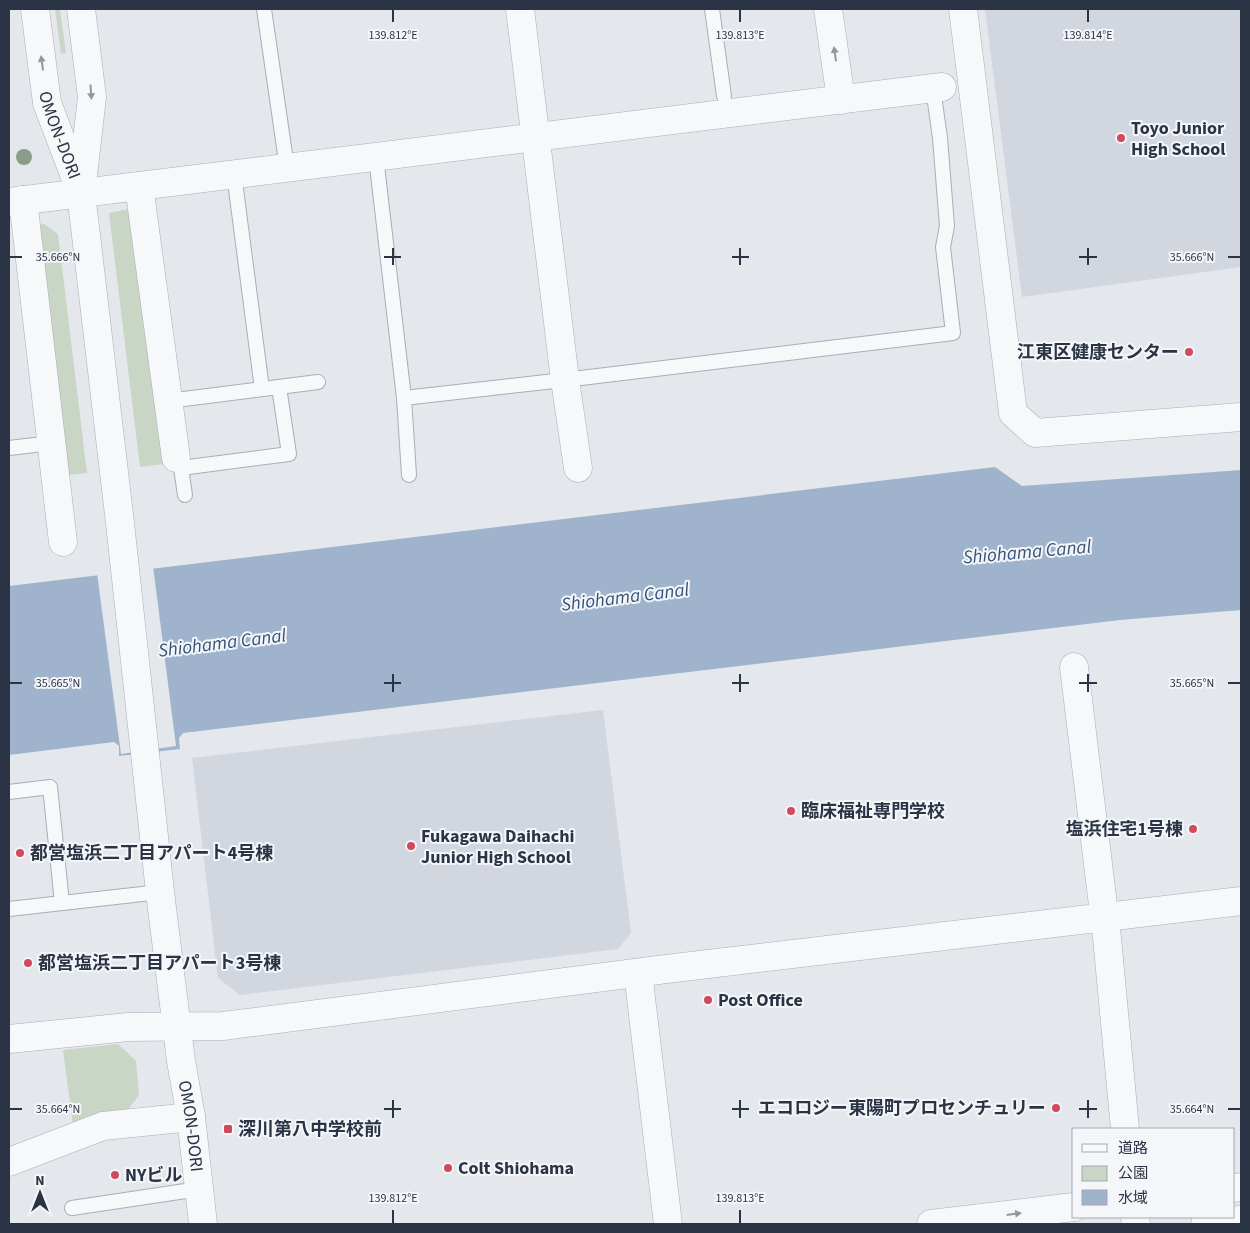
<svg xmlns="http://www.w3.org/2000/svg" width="1250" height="1233" viewBox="0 0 1250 1233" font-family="'Source Sans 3','Noto Sans JP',sans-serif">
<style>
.built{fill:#d2d6de}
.green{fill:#c9d6c5}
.water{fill:#9fb4cc}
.pier{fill:#e4e7ec}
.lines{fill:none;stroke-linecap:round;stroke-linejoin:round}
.service-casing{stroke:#a9aeb7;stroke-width:16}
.minor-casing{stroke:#a9aeb7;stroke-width:29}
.tertiary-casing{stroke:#a9aeb7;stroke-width:29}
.service{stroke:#f7f8fa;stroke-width:14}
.minor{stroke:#f7f8fa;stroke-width:28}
.tertiary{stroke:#f7f8fa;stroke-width:28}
.tree{fill:#899d89}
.oneway{fill:#9196a0}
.ticks{fill:none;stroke:#2b3445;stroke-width:2}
.poi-dot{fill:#d1495b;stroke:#f4f6f9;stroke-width:2}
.labels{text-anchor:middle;stroke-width:4;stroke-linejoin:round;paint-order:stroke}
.poi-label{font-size:18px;font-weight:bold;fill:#2b3445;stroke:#f4f6f9;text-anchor:start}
.street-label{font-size:18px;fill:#2b3445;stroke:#f4f6f9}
.water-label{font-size:19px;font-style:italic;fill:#34527a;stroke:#f4f6f9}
.ticks-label{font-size:12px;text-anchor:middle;fill:#2b3445;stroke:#f4f6f9;stroke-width:4;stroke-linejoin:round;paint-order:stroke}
</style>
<rect width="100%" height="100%" fill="#e4e7ec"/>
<g class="built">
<path d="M985,9H1241V267L1022,297Z"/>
<path d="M603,710L631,933L618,949L240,995L218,978L192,758Z"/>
</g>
<g class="green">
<path d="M55,9H60L66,53L61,54Z"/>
<path d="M129,209L165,464L140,467L109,213Z"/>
<path d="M44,224L58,234L87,473L67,475L37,225Z"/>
<path d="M118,1044L136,1061L139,1095L127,1111L73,1125L63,1050Z"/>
</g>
<path class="water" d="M995,467L1022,486L1241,470V610L1120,620L183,733L179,738L180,749L119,756V746L114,742L9,755V586Z"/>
<path class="pier" d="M153,566L176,746L121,754L97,573Z"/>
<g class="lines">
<defs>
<g id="service">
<path d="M264,9L287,168"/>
<path d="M712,9L724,96"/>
<path d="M376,157L404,398L409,475"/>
<path d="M234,174L262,389"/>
<path d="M404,398L581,378L953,333L943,247L947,226L940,138L933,88"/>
<path d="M168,401L318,382"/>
<path d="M9,448L52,443"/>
<path d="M177,460L181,468L185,495"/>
<path d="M181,468L289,454L279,387"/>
<path d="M9,792L50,787L62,903"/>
<path d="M9,909L160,892"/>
<path d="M72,1208L199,1189"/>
</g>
<g id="minor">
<path d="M520,9L565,380L578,468"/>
<path d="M828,9L841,100"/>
<path d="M963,9L1013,413L1035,433L1241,417"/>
<path d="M139,186L176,458"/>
<path d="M23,200L63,542"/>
<path d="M9,202L942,87"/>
<path d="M1074,667L1107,938L1125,1129"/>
<path d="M638,973L668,1224"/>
<path d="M9,1162L103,1126L191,1117"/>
<path d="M1135,1217L1136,1224"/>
</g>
<g id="tertiary">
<path id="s1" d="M35,9L47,103L79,187"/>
<path id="s2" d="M81,9L92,97L81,193L120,523L160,892L181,1061L191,1117L203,1224"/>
<path d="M9,1039L128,1027L223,1026L666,969L1241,901"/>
<path d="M1234,1188L1241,1187"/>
<path d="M931,1224L1074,1207"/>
<path d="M1205,1224L1241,1220"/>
</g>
</defs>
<use href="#service" class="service-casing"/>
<use href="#minor" class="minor-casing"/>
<use href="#tertiary" class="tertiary-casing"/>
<use href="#service" class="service"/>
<use href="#minor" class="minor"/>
<use href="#tertiary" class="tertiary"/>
</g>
<circle class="tree" cx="24" cy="157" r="8"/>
<defs><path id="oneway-solid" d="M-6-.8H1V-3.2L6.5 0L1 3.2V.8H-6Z" transform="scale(1.25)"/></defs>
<g class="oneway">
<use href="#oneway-solid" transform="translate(835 54) rotate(-98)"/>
<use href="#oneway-solid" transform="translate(42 63) rotate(-98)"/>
<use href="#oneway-solid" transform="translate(91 92) rotate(86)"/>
<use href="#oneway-solid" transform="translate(1014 1214) rotate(-7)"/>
</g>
<path class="ticks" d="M393,10V22M740,10V22M1088,10V22M393,248V265M740,248V265M1088,248V265M10,257H22M384,257H401M732,257H749M1079,257H1097M1228,257H1240M393,674V692M740,674V692M1088,674V692M10,683H22M384,683H401M732,683H749M1079,683H1097M1228,683H1240M393,1100V1118M740,1100V1118M1088,1100V1118M10,1109H22M384,1109H401M732,1109H749M1079,1109H1097M1228,1109H1240M393,1210V1223M740,1210V1223"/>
<g class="poi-dot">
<circle cx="1121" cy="138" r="5"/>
<circle cx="1189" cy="352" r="5"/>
<circle cx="791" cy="811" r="5"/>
<circle cx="1193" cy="829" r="5"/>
<circle cx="411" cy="846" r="5"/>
<circle cx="20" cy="853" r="5"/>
<circle cx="28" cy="963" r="5"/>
<circle cx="708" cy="1000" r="5"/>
<circle cx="1056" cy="1108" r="5"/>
<rect x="223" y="1124" width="10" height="10" rx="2.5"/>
<circle cx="448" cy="1168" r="5"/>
<circle cx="115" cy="1175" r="5"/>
</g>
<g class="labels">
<g class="poi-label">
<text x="1131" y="134">Toyo Junior<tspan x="1131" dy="21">High School</tspan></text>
<text x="1179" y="358" text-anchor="end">江東区健康センター</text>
<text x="801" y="817">臨床福祉専門学校</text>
<text x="1183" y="835" text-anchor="end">塩浜住宅1号棟</text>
<text x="421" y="842">Fukagawa Daihachi<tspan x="421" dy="21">Junior High School</tspan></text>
<text x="30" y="859">都営塩浜二丁目アパート4号棟</text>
<text x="38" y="969">都営塩浜二丁目アパート3号棟</text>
<text x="718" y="1006">Post Office</text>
<text x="1046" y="1114" text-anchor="end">エコロジー東陽町プロセンチュリー</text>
<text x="238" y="1135">深川第八中学校前</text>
<text x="458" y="1174">Colt Shiohama</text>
<text x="125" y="1181">NYビル</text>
</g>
<g class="street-label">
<text dy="6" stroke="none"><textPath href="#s1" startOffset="129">OMON-DORI</textPath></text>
<text dy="6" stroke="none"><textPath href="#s2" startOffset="1125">OMON-DORI</textPath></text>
</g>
<g class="water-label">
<text transform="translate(1027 551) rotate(-5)" y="7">Shiohama Canal</text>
<text transform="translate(625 596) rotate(-7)" y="7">Shiohama Canal</text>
<text transform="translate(222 642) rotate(-7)" y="7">Shiohama Canal</text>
</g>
</g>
<g class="ticks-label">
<text x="393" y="39">139.812°E</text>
<text x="740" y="39">139.813°E</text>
<text x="1088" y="39">139.814°E</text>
<text x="58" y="261">35.666°N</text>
<text x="1192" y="261">35.666°N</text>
<text x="58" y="687">35.665°N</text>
<text x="1192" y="687">35.665°N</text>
<text x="58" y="1113">35.664°N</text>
<text x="1192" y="1113">35.664°N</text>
<text x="393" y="1202">139.812°E</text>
<text x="740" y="1202">139.813°E</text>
</g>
<rect width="1250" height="1233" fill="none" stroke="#2b3445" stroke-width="20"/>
<rect x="1072" y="1128" width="162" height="90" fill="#f4f6f9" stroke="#a4a8b1"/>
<rect x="1082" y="1144" width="25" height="8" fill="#f7f8fa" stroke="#a4a8b1"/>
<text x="1118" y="1153" font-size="15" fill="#2b3445">道路</text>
<rect x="1082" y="1166" width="25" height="15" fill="#c9d6c5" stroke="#a4a8b1"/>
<text x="1118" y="1178" font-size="15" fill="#2b3445">公園</text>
<rect x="1082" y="1190" width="25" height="15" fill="#9fb4cc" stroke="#a4a8b1"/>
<text x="1118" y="1203" font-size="15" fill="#2b3445">水域</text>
<g transform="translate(40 1193)" stroke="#f4f6f9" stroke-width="4" paint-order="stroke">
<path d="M0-4L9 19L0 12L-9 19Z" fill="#2b3445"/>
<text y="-8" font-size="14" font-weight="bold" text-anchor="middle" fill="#2b3445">N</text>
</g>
</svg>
